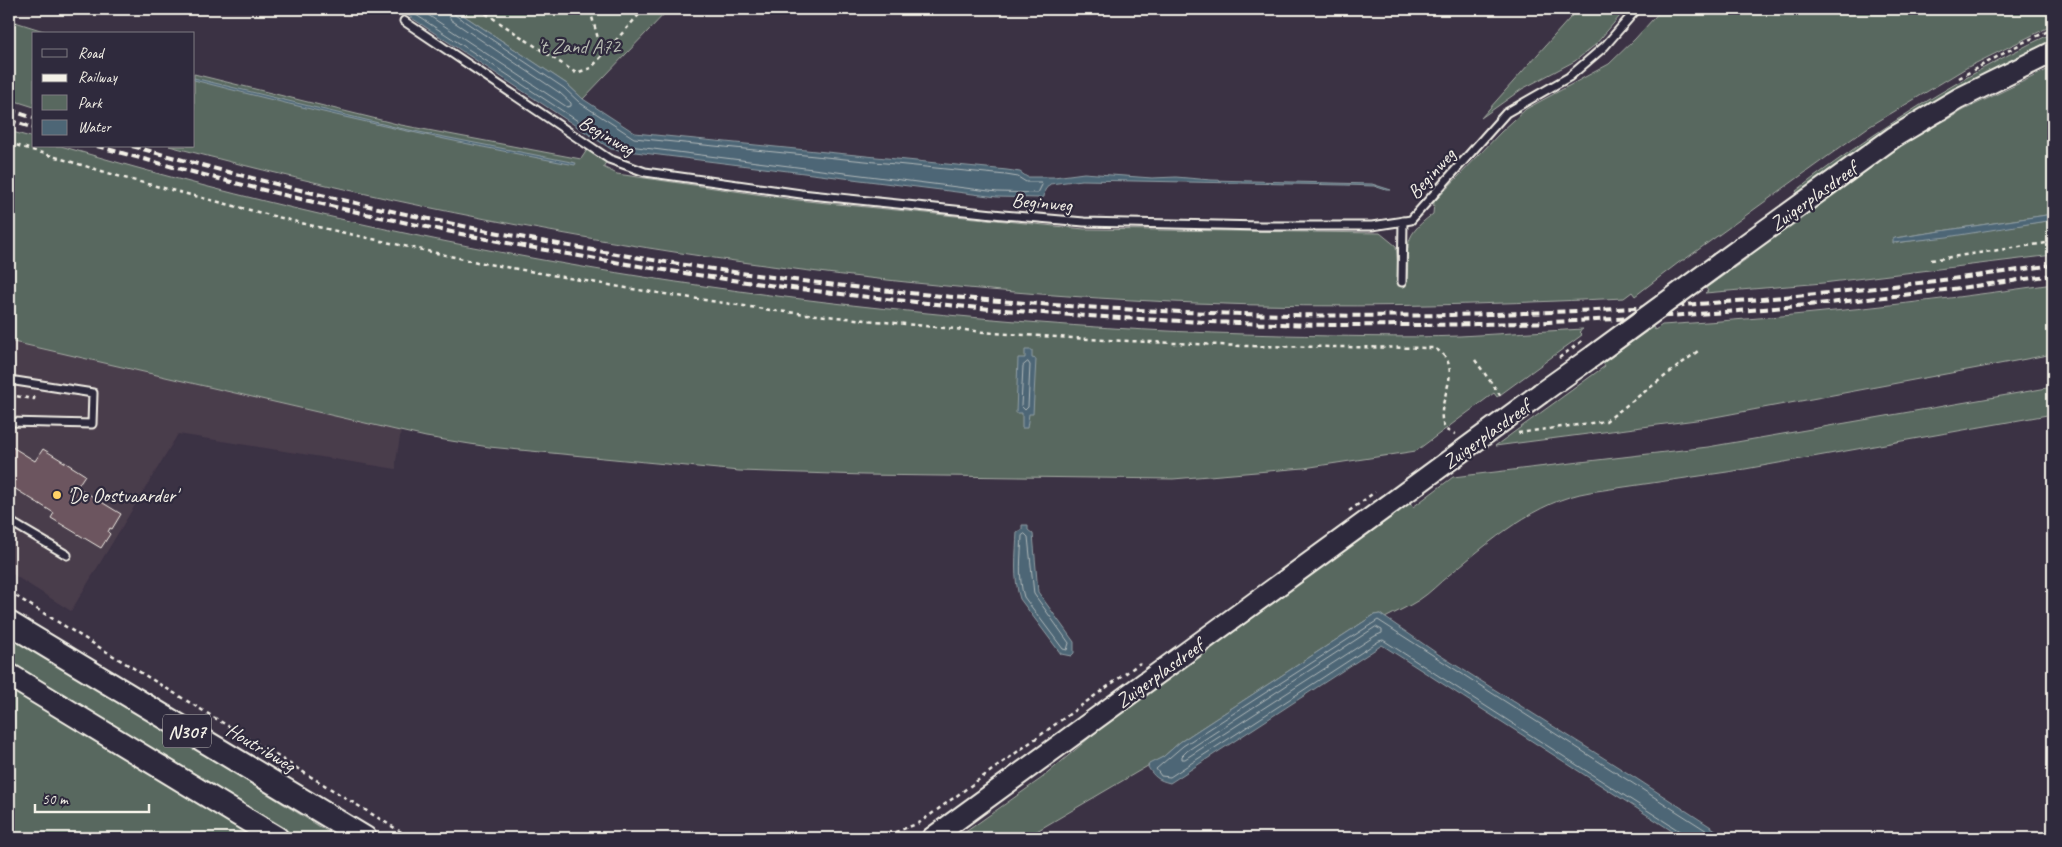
<svg xmlns="http://www.w3.org/2000/svg" width="2062" height="847" viewBox="0 0 2062 847" font-family="Caveat,sans-serif">
<style>
.built{fill:#4a3c4c}
.green{fill:#58685f;stroke:#a6aca4}
.water{fill:#4d6676;stroke:#909ea4}
.lines{fill:none;stroke-linecap:round;stroke-linejoin:round}
.shore{stroke:#b1b9ba;stroke-width:1}
.building{fill:#6c545e;stroke:#f4f1e8}
.lane-casing{stroke:#f4f1e8;stroke-width:11}
.secondary-casing{stroke:#f4f1e8;stroke-width:24}
.primary-casing{stroke:#f4f1e8;stroke-width:26}
.path{stroke:#f4f1e8;stroke-width:2.5;stroke-dasharray:4 4;stroke-linecap:butt}
.lane{stroke:#2f2a3d;stroke-width:7}
.secondary{stroke:#2f2a3d;stroke-width:20}
.primary{stroke:#2f2a3d;stroke-width:22}
.rail{stroke:#f4f1e8;stroke-width:4;stroke-dasharray:8 4;stroke-linecap:butt}
.secondary-bridge-casing{stroke:#f4f1e8;stroke-width:24;stroke-linecap:butt}
.path-bridge{stroke:#f4f1e8;stroke-width:2.5;stroke-dasharray:4 4;stroke-linecap:butt}
.secondary-bridge{stroke:#2f2a3d;stroke-width:20}
.poi-dot{fill:#ffd166;stroke:#2f2a3d;stroke-width:2}
.labels{text-anchor:middle;stroke-width:4.5;stroke-linejoin:round;paint-order:stroke}
.shield{fill:#2f2a3d;stroke:#b9b5b5;stroke-width:1}
.shield-label{font-size:19px;font-weight:bold;fill:#f4f1e8}
.park-label{font-size:20px;fill:#b6bab1;stroke:#2f2a3d}
.street-label{font-size:20px;fill:#f4f1e8;stroke:#2f2a3d}
.poi-label{font-size:20px;fill:#f4f1e8;stroke:#2f2a3d;text-anchor:start}
</style>
<rect width="100%" height="100%" fill="#3b3244"/>
<filter id="ink" filterUnits="userSpaceOnUse"><feTurbulence type="fractalNoise" baseFrequency=".02" numOctaves="2"/><feDisplacementMap in="SourceGraphic" scale="10" xChannelSelector="R" yChannelSelector="G"/><feConvolveMatrix kernelMatrix="1 2 1 2 8 2 1 2 1" color-interpolation-filters="sRGB"/></filter>
<g filter="url(#ink)">
<path class="built" d="M9,341L401,431L396,461V469L178,434L71,611L9,572Z"/>
<g class="green">
<path d="M454,9H669L583,99L567,84Z"/>
<path d="M1578,9H1626L1595,45L1575,61L1522,89L1481,118Z"/>
<path d="M1662,9H2053V25L1966,68L1867,128L1684,260H1682L1635,296L1632,292L1624,298C1482,305 1339,309 1196,303C849,289 505,235 169,146H194V74L401,125L581,159L587,150L607,161L603,167L617,174L797,200L1084,229L1380,233L1396,246L1398,265V286H1406C1412,248 1397,240 1433,214L1434,202L1501,132L1526,109L1609,64L1635,39Z"/>
<path d="M9,20L53,34H34V107L9,99Z"/>
<path d="M2053,33V40L1985,74L1936,102L1799,195L1796,191C1821,171 1848,153 1874,135C1931,97 1990,62 2053,33Z"/>
<path d="M2053,67V214L1895,238L1896,243L2053,220V255L1823,283L1705,293L1708,291L1706,288L1748,258L1745,254L1859,172L1908,141L1966,109Z"/>
<path d="M9,131L34,138V146H61C371,238 682,293 1004,320C1096,328 1189,333 1282,335C1341,336 1401,338 1460,336C1501,334 1542,331 1583,329L1579,332L1582,335L1497,397L1494,393L1416,451L1304,468L1173,479L864,475L739,471L489,447L426,437L9,341Z"/>
<path d="M2053,284V354L1704,419L1495,446L1605,366L1603,363L1653,327L1655,330L1662,325C1793,317 1923,303 2053,284Z"/>
<path d="M2053,387V414L1734,471L1590,492C1535,501 1491,541 1449,575C1439,583 1430,593 1419,600C1408,607 1396,612 1385,618L1380,614L1374,615L1180,742L1163,757L1025,838H957L1042,778L1115,716L1410,503L1413,507L1453,477L1708,447Z"/>
<path d="M9,633L338,838H299L153,751L9,660Z"/>
<path d="M9,687L255,838H9Z"/>
</g>
<g class="water">
<path d="M398,9H454L567,84L583,99L635,133L1007,170L1020,172L1027,177H1054L1084,173L1152,178L1176,177L1211,180L1372,184L1391,190H1386L1374,186L1345,185L1082,180L1050,184L1045,190L1044,197L1039,198L997,197L611,149Z"/>
<path d="M194,78L399,128L576,163L575,165C447,141 320,113 194,80Z"/>
<path d="M2053,214V220L1947,237L1893,243V239L1895,238Z"/>
<path d="M1025,350H1032V358L1036,359L1033,414H1029L1027,428H1022V413H1016L1018,358H1025Z"/>
<path d="M1022,525H1028V530L1033,534L1038,592L1074,642V653L1071,656L1061,654L1020,599C1013,578 1016,554 1017,532L1022,529Z"/>
<path d="M1380,614L1438,654L1634,777L1728,838H1683L1382,645L1170,783C1158,780 1154,777 1148,767L1149,764L1163,757L1180,742L1374,615Z"/>
</g>
<g class="lines">
<g class="shore">
<path d="M407,9L613,144L997,192L1038,193L1042,185L1041,182H1026L1018,177L1006,175L634,138L580,103L564,88L455,15L453,9"/>
<path d="M419,9L567,107L571,106V103L560,93L451,20L446,9"/>
<path d="M1028,362L1030,365L1028,407L1025,410L1021,406L1023,366Z"/>
<path d="M1025,534L1028,537L1034,594L1069,643L1067,650L1063,649L1024,597C1018,578 1021,556 1022,536Z"/>
<path d="M1376,627L1382,630V633L1375,636L1185,759H1182V756L1187,751Z"/>
<path d="M1684,838L1681,832L1383,640L1379,641L1170,777L1161,776L1156,769L1183,746L1378,620L1718,838"/>
</g>
</g>
<path class="building" d="M9,445L35,461L43,449L74,468L85,475L77,487L121,514L112,529L110,528L108,532L110,534L101,548L51,518L54,513L9,485Z"/>
<g class="lines">
<defs>
<g id="lane">
<path d="M404,21L609,159L645,172L801,194L1003,215L1084,222L1261,226H1372L1411,220L1506,113L1569,77L1605,46L1637,9"/>
<path d="M1402,282L1403,221"/>
<path d="M9,380L93,393L92,424L9,422"/>
<path d="M9,521L67,555"/>
</g>
<g id="secondary">
<path d="M1720,263L1894,137L1958,99L2053,52"/>
<path d="M1541,393L1593,356"/>
<path d="M932,838L1386,507"/>
</g>
<g id="primary">
<path d="M9,623L365,838"/>
<path d="M9,675L277,838"/>
</g>
</defs>
<use href="#lane" class="lane-casing"/>
<use href="#secondary" class="secondary-casing"/>
<use href="#primary" class="primary-casing"/>
<g class="path">
<path d="M479,9L576,73L591,68L644,9"/>
<path d="M548,9L551,11L593,9"/>
<path d="M590,10L599,42L606,50"/>
<path d="M1959,78L2024,42L2053,29"/>
<path d="M9,143L128,179L309,225L477,262L632,289L777,311L994,333L1106,340L1242,346L1434,348C1471,368 1429,405 1446,430L1455,434"/>
<path d="M1931,260L2053,242"/>
<path d="M1475,360L1503,399"/>
<path d="M9,395L34,399L35,394"/>
<path d="M1518,433L1606,421L1698,351"/>
<path d="M9,592L411,838"/>
<path d="M880,838L919,823L1140,663"/>
</g>
<use href="#lane" class="lane"/>
<use href="#secondary" class="secondary"/>
<use href="#primary" class="primary"/>
<g class="rail">
<path d="M9,110L34,118"/>
<path d="M9,120L34,128"/>
<path d="M97,146C731,326 1401,373 2053,275"/>
<path d="M132,146C755,322 1414,360 2053,265"/>
</g>
<defs>
<g id="secondary-bridge">
<path d="M1593,356L1720,263"/>
<path d="M1386,507L1541,393"/>
</g>
</defs>
<use href="#secondary-bridge" class="secondary-bridge-casing"/>
<g class="path-bridge">
<path d="M1559,358L1582,341"/>
<path d="M1349,511L1375,492"/>
</g>
<use href="#secondary-bridge" class="secondary-bridge"/>
</g>
</g>
<circle class="poi-dot" cx="57" cy="495" r="5"/>
<g class="labels">
<rect class="shield" x="163" y="714.5" width="48" height="33" rx="4"/>
<g class="shield-label">
<text x="187" y="738">N307</text>
</g>
<g class="park-label">
<text x="579" y="53">'t Zand A72</text>
</g>
<g class="street-label">
<text transform="translate(607 135) rotate(30)" y="7">Beginweg</text>
<text transform="translate(1431 173) rotate(-48)" y="7">Beginweg</text>
<text transform="translate(1813 196) rotate(-36)" y="7">Zuigerplasdreef</text>
<text transform="translate(1042 202) rotate(5)" y="7">Beginweg</text>
<text transform="translate(1486 434) rotate(-36)" y="7">Zuigerplasdreef</text>
<text transform="translate(1159 673) rotate(-36)" y="7">Zuigerplasdreef</text>
<text transform="translate(261 747) rotate(31)" y="7">Houtribweg</text>
</g>
<g class="poi-label">
<text x="67" y="502">'De Oostvaarder'</text>
</g>
</g>
<rect width="2062" height="847" fill="none" stroke="#2f2a3d" stroke-width="30"/>
<rect x="15" y="15" width="2032" height="817" fill="none" stroke="#f4f1e8" stroke-width="2" filter="url(#ink)"/>
<rect x="32" y="32" width="162" height="115" fill="#2f2a3d" stroke="#7e7a81"/>
<rect x="42" y="49" width="25" height="8" fill="#2f2a3d" stroke="#7e7a81"/>
<text x="78" y="58" font-size="15" fill="#f4f1e8">Road</text>
<rect x="42" y="74" width="25" height="8" fill="#f4f1e8" stroke="#7e7a81"/>
<text x="78" y="82" font-size="15" fill="#f4f1e8">Railway</text>
<rect x="42" y="95" width="25" height="15" fill="#58685f" stroke="#7e7a81"/>
<text x="78" y="108" font-size="15" fill="#f4f1e8">Park</text>
<rect x="42" y="120" width="25" height="15" fill="#4d6676" stroke="#7e7a81"/>
<text x="78" y="132" font-size="15" fill="#f4f1e8">Water</text>
<path d="M35 804v8h114v-8" fill="none" stroke="#f4f1e8" stroke-width="2.5"/>
<text x="42" y="804" font-size="15" fill="#f4f1e8" stroke="#2f2a3d" stroke-width="4" paint-order="stroke">50 m</text>
</svg>
